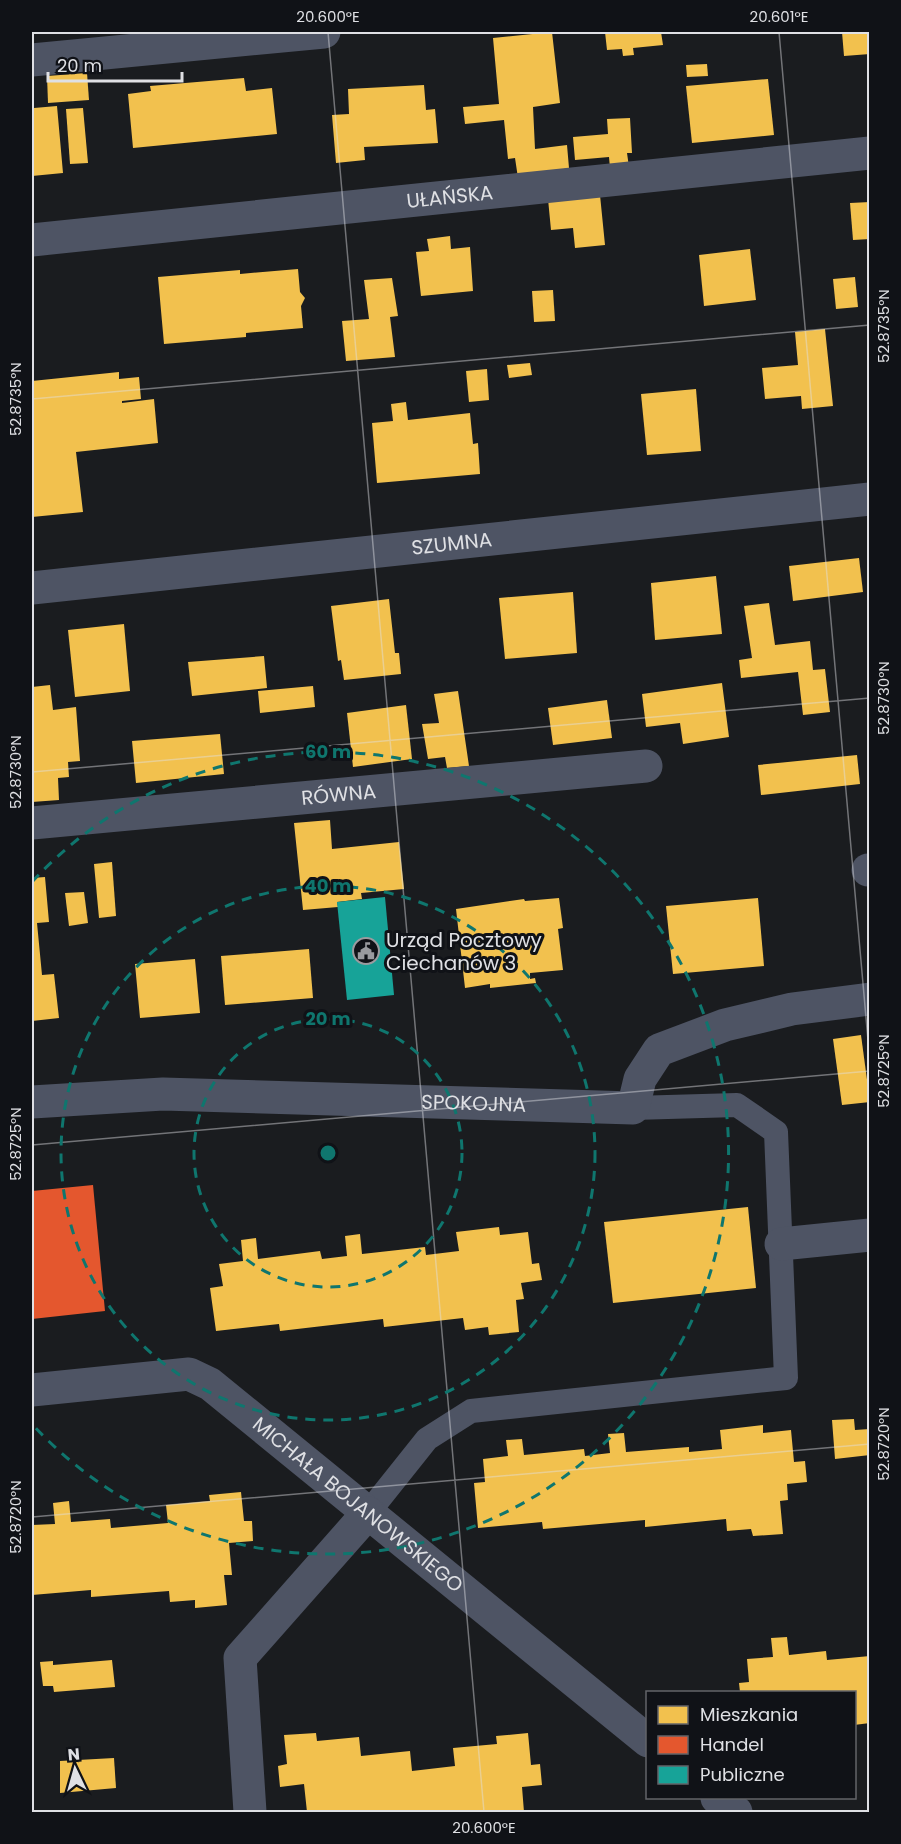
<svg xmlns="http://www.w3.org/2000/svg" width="901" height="1844" viewBox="0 0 901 1844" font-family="Poppins,sans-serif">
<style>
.homes{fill:#f2c14e}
.shops{fill:#e4572e}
.public{fill:#17a398}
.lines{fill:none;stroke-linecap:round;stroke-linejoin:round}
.service{stroke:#4e5464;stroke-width:24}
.minor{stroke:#4e5464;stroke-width:33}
.ticks{fill:none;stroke:#dfe0e4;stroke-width:1.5;stroke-opacity:0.45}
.ring{fill:none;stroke:#0f766e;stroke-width:3;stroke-dasharray:10 8}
.labels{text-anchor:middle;stroke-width:6;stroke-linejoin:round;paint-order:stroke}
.street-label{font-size:20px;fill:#dfe0e4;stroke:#101217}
.poi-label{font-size:20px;fill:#dfe0e4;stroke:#101217;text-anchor:start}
.centre{fill:#0f766e;stroke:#101217;stroke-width:3}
.ring-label{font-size:18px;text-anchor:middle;font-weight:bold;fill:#0f766e;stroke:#101217;stroke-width:6;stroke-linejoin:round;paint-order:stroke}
.neatline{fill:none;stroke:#dfe0e4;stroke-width:2}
.ticks-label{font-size:15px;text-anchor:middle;fill:#dfe0e4}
</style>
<rect width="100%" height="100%" fill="#1a1c1f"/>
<g class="homes">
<path d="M552,32L560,103L533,107L535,149L567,145L569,168L518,178L515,158L508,159L504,120L465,124L463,107L499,104L493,38Z"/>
<path d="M605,32H661L663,45L633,48L634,55L623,56L622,49L607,50Z"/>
<path d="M842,32H870V54L844,56Z"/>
<path d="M707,64L708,76L687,77L686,65Z"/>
<path d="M87,73L89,100L48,103L47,76Z"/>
<path d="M244,78L246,91L272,88L277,134L133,148L128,94L151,91L150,86Z"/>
<path d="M768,79L774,135L692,143L686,86Z"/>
<path d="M424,85L426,110L435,109L438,143L364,147L365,160L336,163L332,115L349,114L348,89Z"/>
<path d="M32,105L34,108L57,106L63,173L32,176Z"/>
<path d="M83,108L88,163L70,164L66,109Z"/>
<path d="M630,118L632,153H627L629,167L610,168L609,157L575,160L573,137L608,134L607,119Z"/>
<path d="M600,195L605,245L575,248L573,228L551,230L548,199Z"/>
<path d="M870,202V239L853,240L850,203Z"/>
<path d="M450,236L451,249L470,247L473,291L421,296L416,252L429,251L427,239Z"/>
<path d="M750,249L756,300L704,306L699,255Z"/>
<path d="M298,269L300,292L305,298L301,306L303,328L246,333V337L164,344L158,277L240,270V274Z"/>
<path d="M855,277L858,307L836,309L833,279Z"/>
<path d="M392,278L398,316L390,317L395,357L346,361L342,321L369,319L364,280Z"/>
<path d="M553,290L555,321L534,322L532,291Z"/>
<path d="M825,329L833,406L802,409L801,396L765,399L762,368L798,365L795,332Z"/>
<path d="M530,363L532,375L509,378L507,365Z"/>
<path d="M487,369L489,400L469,402L466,371Z"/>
<path d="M119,372V379L139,377L141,399L122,401V403L154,399L158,443L76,452L83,512L32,517V381Z"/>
<path d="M696,389L701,451L647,455L641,394Z"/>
<path d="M406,402L408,420L470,413L473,444L478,443L480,474L377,483L372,423L393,421L391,404Z"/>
<path d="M859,558L863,592L793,601L789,566Z"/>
<path d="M716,576L722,634L655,640L651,583Z"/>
<path d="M573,592L577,653L505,659L499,598Z"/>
<path d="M389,599L395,653H399L401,674L344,680L341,660L338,661L331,606Z"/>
<path d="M769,603L775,645L810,641L813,670L825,669L830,712L803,715L798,672L741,678L739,660L752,658L744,606Z"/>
<path d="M124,624L130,691L75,697L68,630Z"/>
<path d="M264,656L267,688L192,696L188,662Z"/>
<path d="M722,683L729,737L683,744L680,723L646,727L642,694Z"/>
<path d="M50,685L53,710L76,707L80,761L68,762L69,777L58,778L59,800L32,802V687Z"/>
<path d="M313,686L315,707L260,713L258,691Z"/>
<path d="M458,691L469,766L447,768L445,757L428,759L422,724L439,723L434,694Z"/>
<path d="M607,700L612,738L553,745L548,708Z"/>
<path d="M406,705L412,759L353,767L347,713Z"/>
<path d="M220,734L224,774L136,783L132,741Z"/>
<path d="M857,755L860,784L761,795L758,765Z"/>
<path d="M330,820L332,849L399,842L404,889L361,893L362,899L337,902L338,907L303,910L294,823Z"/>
<path d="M112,862L116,916L99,918L94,864Z"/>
<path d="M45,877L49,922L37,923L42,975L54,974L59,1018L32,1021V878Z"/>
<path d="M84,892L88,923L69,926L65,893Z"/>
<path d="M559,898L563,928L558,929L563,970L530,973V979L535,978L536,983L490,988V984L465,988L456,909L524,899L525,901Z"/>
<path d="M758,898L764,966L673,974L666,906Z"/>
<path d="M309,949L313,998L225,1005L221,956Z"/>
<path d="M195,959L200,1013L140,1018L135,964Z"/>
<path d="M861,1035L870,1102L842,1105L833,1039Z"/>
<path d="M748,1207L756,1288L613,1303L604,1222Z"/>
<path d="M499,1227L500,1235L528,1232L532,1264L539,1263L542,1280L521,1283L524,1299L516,1300L519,1332L489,1335L488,1327L465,1330L463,1318L384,1327L383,1319L280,1331L279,1324L216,1331L210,1288L223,1286L219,1264L243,1261L241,1240L256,1238L258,1259L320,1251L322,1259L347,1256L345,1236L360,1234L362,1254L425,1247L426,1255L459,1251L456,1232Z"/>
<path d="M854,1419L855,1430L870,1429V1455L835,1459L832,1420Z"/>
<path d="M763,1425V1433L791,1430L794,1462L805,1461L807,1482L787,1484L788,1500L780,1501L783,1534L753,1536L751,1529L727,1531L726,1519L645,1527V1520L543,1529L542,1522L478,1528L474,1483L485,1482L483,1459L508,1456L506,1440L522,1439L524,1455L584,1449L585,1456L610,1453L608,1434L624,1433L626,1452L689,1447V1452L722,1449L720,1430Z"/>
<path d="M241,1492L244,1521H252L253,1541L229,1543L232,1575H224L227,1605L195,1608V1600L170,1602L169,1591L91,1597V1590L32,1595V1525L55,1524L53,1503L69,1501L71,1522L110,1519L111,1528L168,1523L166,1505L210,1501L209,1495Z"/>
<path d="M787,1637L789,1655L826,1651L827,1660L870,1656V1723L854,1725V1692H740L739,1683L749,1682L747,1659L773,1657L771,1638Z"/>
<path d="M112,1660L115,1687L54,1692L53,1686H43L40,1662L53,1661V1665Z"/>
<path d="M316,1733L317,1741L359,1737L361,1756L410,1751L412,1771L455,1766L453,1748L497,1744L496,1736L528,1733L531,1765L540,1764L542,1785L522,1787L524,1812H307L304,1784L280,1787L278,1766L287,1764L284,1735Z"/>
<path d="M114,1758L116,1788L60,1793V1761Z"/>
</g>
<path class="shops" d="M93,1185L105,1311L32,1319V1191Z"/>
<path class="public" d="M385,897L394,995L347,1000L337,902Z"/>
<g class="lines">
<path class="service" d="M368,1513L427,1439L471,1411L786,1378L776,1132L737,1105L633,1108"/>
<g class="minor">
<path d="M32,60L324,32"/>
<path id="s1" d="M32,240L870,153"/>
<path id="s2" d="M32,588L870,499"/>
<path id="s3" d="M32,823L646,766"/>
<path d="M868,870H870"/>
<path id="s4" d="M32,1102L163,1094L633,1108L640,1079L659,1050L725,1025L792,1009L870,999"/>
<path d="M781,1244L870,1235"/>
<path id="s5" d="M32,1390L189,1374L210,1384L648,1741"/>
<path d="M717,1798L736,1812"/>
<path d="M250,1812L240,1658L368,1513"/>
</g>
</g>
<path class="ticks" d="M328,32L484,1812M779,32L870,1063M32,399L870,325M32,772L870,698M32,1145L870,1071M32,1517L870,1444M32,1800L33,1812"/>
<g class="ring">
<circle cx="328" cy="1153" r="134"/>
<circle cx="328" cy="1153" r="267"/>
<path d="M32 882A401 401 0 1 1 32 1424"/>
</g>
<defs>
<symbol id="civic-ring" viewBox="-11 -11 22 22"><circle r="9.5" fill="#101217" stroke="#9a9b9f" stroke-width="1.5"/><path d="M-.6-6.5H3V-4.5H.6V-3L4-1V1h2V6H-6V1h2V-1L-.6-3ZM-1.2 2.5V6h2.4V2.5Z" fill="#9a9b9f"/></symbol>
</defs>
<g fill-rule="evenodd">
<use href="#civic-ring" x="351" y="936" width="30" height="30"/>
</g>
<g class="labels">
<g class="street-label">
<text dy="7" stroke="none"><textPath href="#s1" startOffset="420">UŁAŃSKA</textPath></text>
<text dy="7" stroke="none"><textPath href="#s2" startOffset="422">SZUMNA</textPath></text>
<text dy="7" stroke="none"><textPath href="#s3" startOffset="308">RÓWNA</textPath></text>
<text dy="7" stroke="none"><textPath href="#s4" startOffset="442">SPOKOJNA</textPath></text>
<text dy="7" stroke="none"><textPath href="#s5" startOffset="372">MICHAŁA BOJANOWSKIEGO</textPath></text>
</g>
<g class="poi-label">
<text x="386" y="947">Urząd Pocztowy<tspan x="386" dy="23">Ciechanów 3</tspan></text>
</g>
</g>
<circle cx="328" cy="1153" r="9" class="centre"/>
<g class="ring-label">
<text x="328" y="758">60 m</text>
<text x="328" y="892">40 m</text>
<text x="328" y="1025">20 m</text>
</g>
<rect width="901" height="1844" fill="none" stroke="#101217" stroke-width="66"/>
<rect x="646" y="1691" width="210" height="108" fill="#101217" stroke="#636469" stroke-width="1.5"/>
<rect x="658" y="1706" width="30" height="18" fill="#f2c14e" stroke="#636469" stroke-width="1.5"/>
<text x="700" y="1721" font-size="18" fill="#dfe0e4">Mieszkania</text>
<rect x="658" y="1736" width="30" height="18" fill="#e4572e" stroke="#636469" stroke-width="1.5"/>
<text x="700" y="1751" font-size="18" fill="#dfe0e4">Handel</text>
<rect x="658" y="1766" width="30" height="18" fill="#17a398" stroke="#636469" stroke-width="1.5"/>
<text x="700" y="1781" font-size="18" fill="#dfe0e4">Publiczne</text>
<g transform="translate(75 1769) rotate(355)" stroke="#101217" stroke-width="4.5" paint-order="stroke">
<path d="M0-4.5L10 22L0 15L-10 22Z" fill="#dfe0e4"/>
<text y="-9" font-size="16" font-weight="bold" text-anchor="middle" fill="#dfe0e4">N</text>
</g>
<path d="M48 72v9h134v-9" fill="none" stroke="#dfe0e4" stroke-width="3"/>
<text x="57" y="72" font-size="18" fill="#dfe0e4" stroke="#101217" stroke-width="4.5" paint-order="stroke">20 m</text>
<rect x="33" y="33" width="835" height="1778" class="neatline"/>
<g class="ticks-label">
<text x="328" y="22">20.600°E</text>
<text x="779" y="22">20.601°E</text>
<text transform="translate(884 326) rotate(-90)" y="5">52.8735°N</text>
<text transform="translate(16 399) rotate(-90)" y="5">52.8735°N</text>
<text transform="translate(884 698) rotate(-90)" y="5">52.8730°N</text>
<text transform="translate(16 772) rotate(-90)" y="5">52.8730°N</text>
<text transform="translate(884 1071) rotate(-90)" y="5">52.8725°N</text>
<text transform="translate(16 1144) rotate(-90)" y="5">52.8725°N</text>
<text transform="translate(884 1444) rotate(-90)" y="5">52.8720°N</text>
<text transform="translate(16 1517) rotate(-90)" y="5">52.8720°N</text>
<text x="484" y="1833">20.600°E</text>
</g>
</svg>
